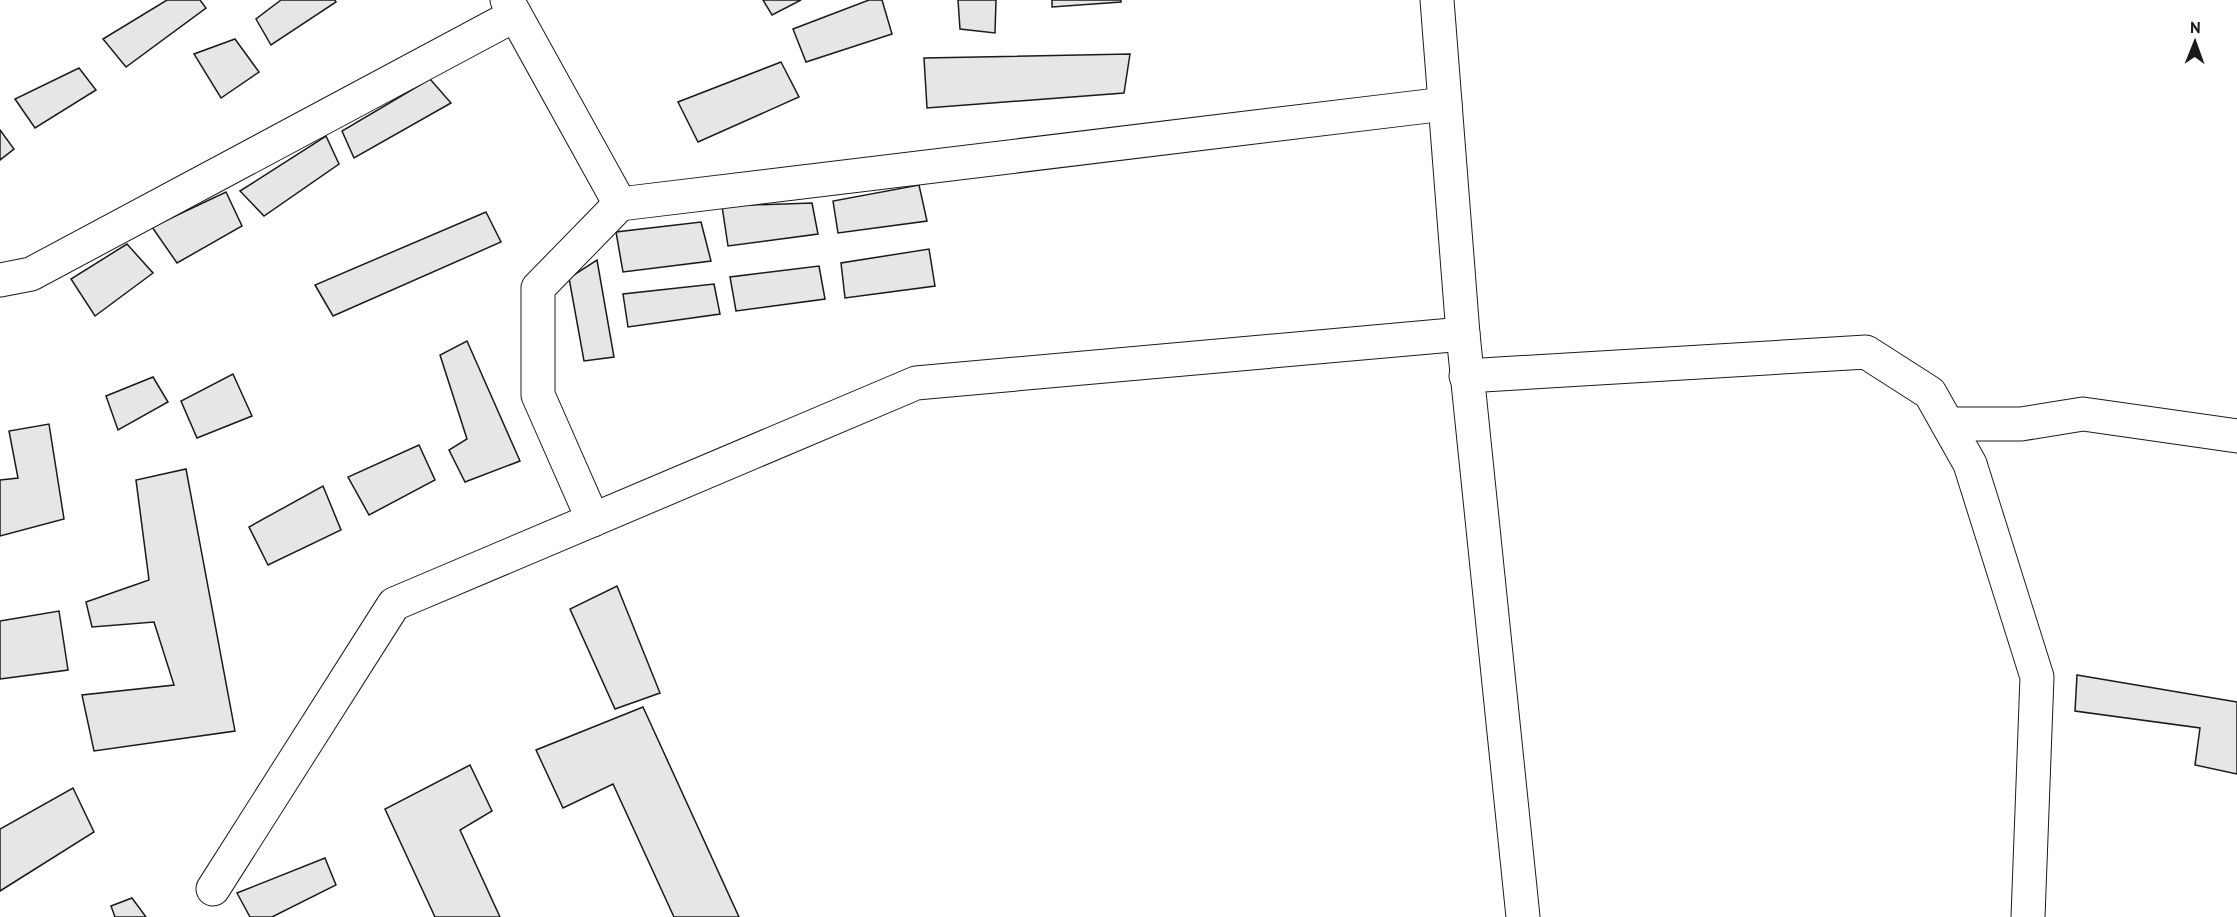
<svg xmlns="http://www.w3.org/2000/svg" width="2237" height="917" viewBox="0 0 2237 917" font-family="'PT Sans',sans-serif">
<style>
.building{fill:#e6e6e6;stroke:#1a1a1a;stroke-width:1.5}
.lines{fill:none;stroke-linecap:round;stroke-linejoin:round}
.minor-casing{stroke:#1a1a1a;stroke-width:35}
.minor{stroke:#fff;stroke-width:33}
</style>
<rect width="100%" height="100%" fill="#fff"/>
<g class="building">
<path d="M167,0H200L206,8L126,67L103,39Z"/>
<path d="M281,0H335L336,2L271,45L256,19Z"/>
<path d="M763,0H801L772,15Z"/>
<path d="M869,0H882L892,34L806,62L793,29Z"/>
<path d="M958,0H996L995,33L960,29Z"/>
<path d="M1052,0H1121V2L1052,7Z"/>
<path d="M235,39L259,72L221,98L194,54Z"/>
<path d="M1130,54L1124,93L927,108L924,58Z"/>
<path d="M781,62L799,97L698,142L678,102Z"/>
<path d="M79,68L96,90L35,128L15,99Z"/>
<path d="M430,79L451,103L354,158L342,131Z"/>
<path d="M0,130L14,149L0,160Z"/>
<path d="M326,136L339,164L264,216L240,191Z"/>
<path d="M919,185L927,221L838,233L833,201Z"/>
<path d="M226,192L242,226L177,263L152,227Z"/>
<path d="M812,203L818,234L728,246L722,206Z"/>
<path d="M486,212L501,242L333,316L315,285Z"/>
<path d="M701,222L711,261L623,272L616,232Z"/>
<path d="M127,244L153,273L95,316L71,279Z"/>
<path d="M929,249L935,286L845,298L841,263Z"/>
<path d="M597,260L614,357L584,361L569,278Z"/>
<path d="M819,266L825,299L736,311L730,277Z"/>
<path d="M714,284L720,314L628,327L623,294Z"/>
<path d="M467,341L520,461L465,482L449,450L467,439L440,355Z"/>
<path d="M233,374L252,416L197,438L181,401Z"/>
<path d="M153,377L168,402L118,430L106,396Z"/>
<path d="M49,424L64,519L0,536V480L18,478L9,431Z"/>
<path d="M419,445L435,480L369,515L348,477Z"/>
<path d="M186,469L235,731L94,751L82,695L174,685L154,622L92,627L86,602L149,580L136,480Z"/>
<path d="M323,486L341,530L268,565L249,527Z"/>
<path d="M617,586L660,693L615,709L570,609Z"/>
<path d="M59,611L68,670L0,679V621Z"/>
<path d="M2077,675L2237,702V774L2195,765L2200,728L2075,711Z"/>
<path d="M643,707L739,917H674L613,784L563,808L536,750Z"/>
<path d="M470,765L492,811L460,830L500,917H435L385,809Z"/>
<path d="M73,788L94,832L0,891V829Z"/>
<path d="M325,858L336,885L272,917H250L237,893Z"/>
<path d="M132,898L146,917H115L111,906Z"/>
</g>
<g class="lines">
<defs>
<g id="minor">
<path d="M507,0L620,204L1445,104"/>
<path d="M1437,0L1463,334L1523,917"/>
<path d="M0,280L31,274L515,15"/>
<path d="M1466,376L1866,352L1930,393L1970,464L2037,677L2028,917"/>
<path d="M1948,424H2021L2083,414L2237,436"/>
<path d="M593,520L538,395V288L620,204"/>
<path d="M213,889L394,604L916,383L1463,334"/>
</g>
</defs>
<use href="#minor" class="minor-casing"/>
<use href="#minor" class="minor"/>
</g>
<g transform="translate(2195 42) rotate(1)" stroke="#ffffff" stroke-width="4.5" paint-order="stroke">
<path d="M0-4.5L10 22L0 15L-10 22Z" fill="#1a1a1a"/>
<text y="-9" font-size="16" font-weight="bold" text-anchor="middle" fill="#1a1a1a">N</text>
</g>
</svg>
